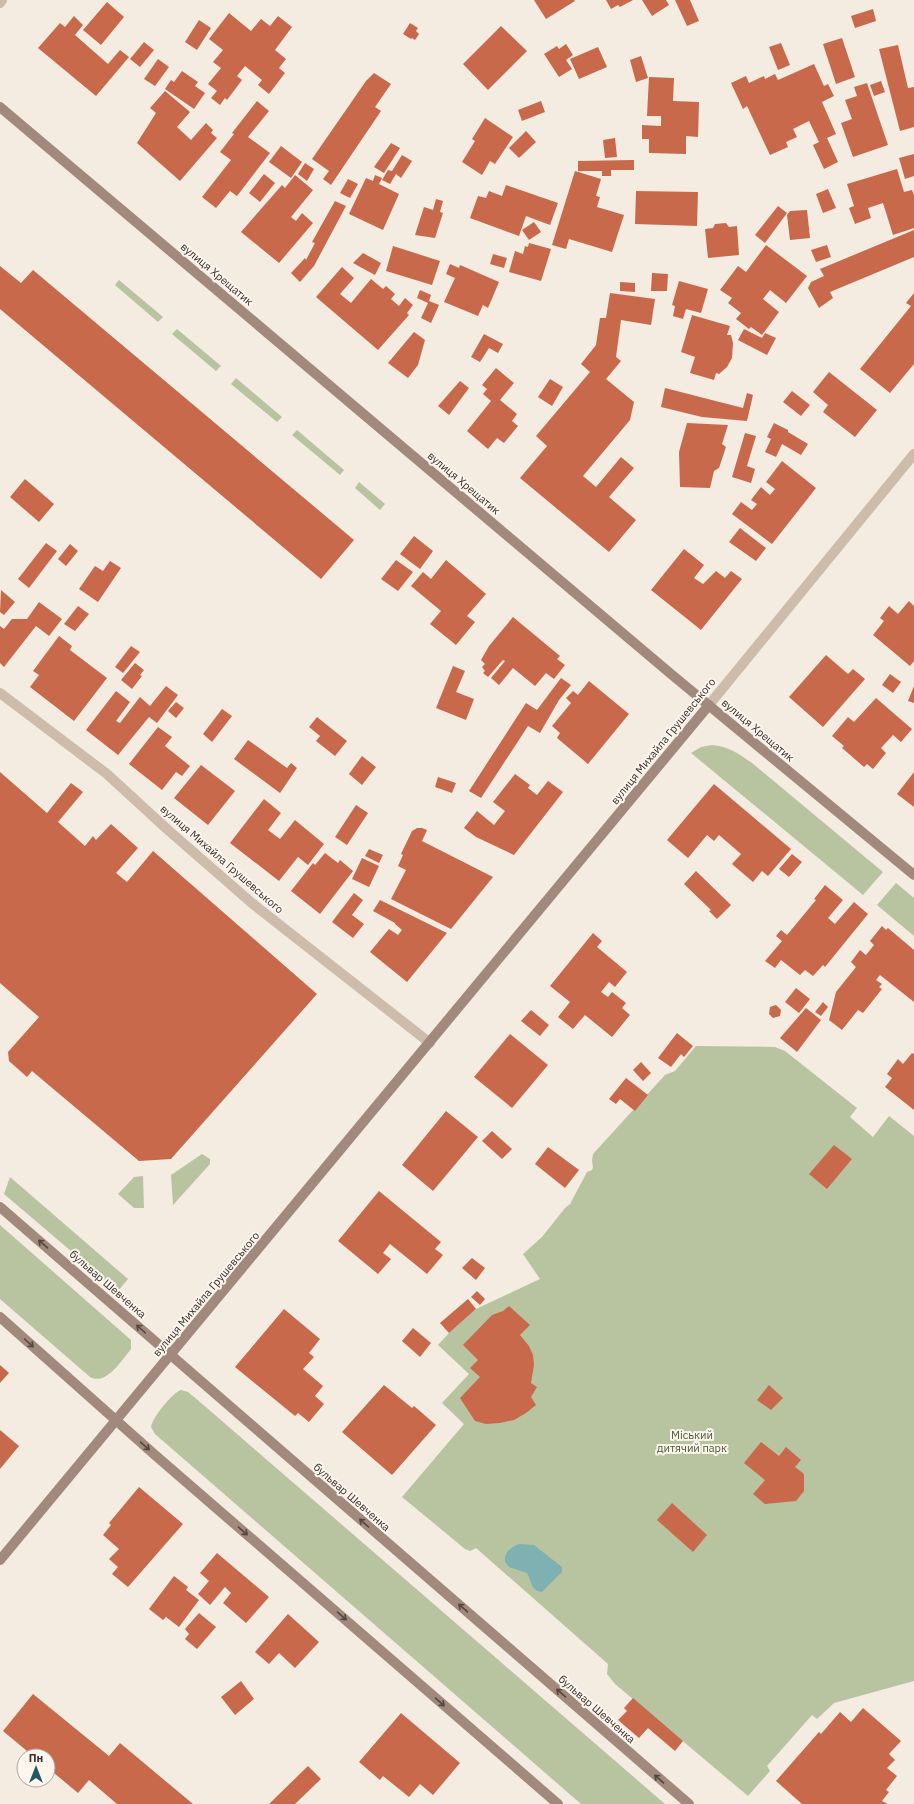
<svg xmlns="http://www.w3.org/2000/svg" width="914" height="1804" viewBox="0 0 914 1804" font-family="'IBM Plex Sans',sans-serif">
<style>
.green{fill:#b8c4a0}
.water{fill:#7fb0b2}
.building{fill:#c8694b}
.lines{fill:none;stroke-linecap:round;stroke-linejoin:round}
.street{stroke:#cdbbac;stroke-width:10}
.secondary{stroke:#a18a7d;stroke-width:10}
.oneway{stroke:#544640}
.labels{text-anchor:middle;stroke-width:4;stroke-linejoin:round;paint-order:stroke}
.street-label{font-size:11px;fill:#3b302b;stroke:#fbf5ee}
.park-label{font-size:11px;fill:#4a5a2e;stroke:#fbf5ee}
</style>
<rect width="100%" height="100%" fill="#f4ebe1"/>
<g class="green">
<path d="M119,280L163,317L158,322L115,285Z"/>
<path d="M177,329L221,366L216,371L172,334Z"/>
<path d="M236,378L282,417L277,422L231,384Z"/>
<path d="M297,430L344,470L340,475L292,435Z"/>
<path d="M359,482L385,504L380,510L355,488Z"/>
<path d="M712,745C728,746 739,754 752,763L883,872L863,895L691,753L701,747Z"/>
<path d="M896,883L914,898V936L877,905Z"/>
<path d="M696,1046L775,1047L785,1051L857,1108L850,1117L873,1137L889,1116L914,1136V1681L834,1703L817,1719L812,1715L767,1766L770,1771L748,1796L615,1684L607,1674L608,1664L476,1548L470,1551L465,1549L402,1497L464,1424L442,1403L469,1374L438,1345L449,1333L476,1309L540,1279L523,1254L542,1237L565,1208L570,1204L587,1172L592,1170L593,1167L592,1161L593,1154L665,1075L675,1071Z"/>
<path d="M202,1154L210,1159V1164L173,1205L171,1175Z"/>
<path d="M143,1176L144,1208H134L118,1194L134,1177Z"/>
<path d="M10,1177L128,1279L118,1291L4,1194Z"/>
<path d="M0,1225L131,1340V1349C122,1360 106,1386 90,1377L0,1299Z"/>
<path d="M181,1390L188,1392L200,1402L665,1804H581L155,1434L151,1427C152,1418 172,1393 181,1390Z"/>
</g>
<path class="water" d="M519,1544L534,1545L562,1567V1572L542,1592C531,1591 531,1580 527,1573L509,1567L505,1562C504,1552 510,1548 519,1544Z"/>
<g class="building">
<path d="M534,0H574L575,1L546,19Z"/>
<path d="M606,0H633L620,7L618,5L611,9Z"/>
<path d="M642,0H666L669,5L652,16Z"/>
<path d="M675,0H690L699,21L687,26Z"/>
<path d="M107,2L124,17L101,45L83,30Z"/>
<path d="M873,9L876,21L855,28L851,16Z"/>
<path d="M229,13L251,31L261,19L270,26L278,16L292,27L275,50L286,59L279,68L285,73L269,94L258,85L262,80L245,66L237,76L242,80L227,100L225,98L220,105L211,98L217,91L208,84L221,68L213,62L223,50L209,39Z"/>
<path d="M74,16L83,25L75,35L108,64L120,50L129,57L96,96L38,48L60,23L65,27Z"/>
<path d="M199,20L211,28L197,50L185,42Z"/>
<path d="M410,23L418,28L416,31L419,34L415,40L412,38L411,39L403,34Z"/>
<path d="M501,26L527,51L488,90L463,64Z"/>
<path d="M842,38L855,77L836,84L823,44Z"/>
<path d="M144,42L154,50L140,67L130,59Z"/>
<path d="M781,43L790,65L778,70L769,47Z"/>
<path d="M566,44L573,55L566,60L572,69L559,77L544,54L557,46L559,49Z"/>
<path d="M898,45L908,88L914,87V127L900,131L879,49Z"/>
<path d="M598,47L607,67L579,79L570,59Z"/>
<path d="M641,56L648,78L636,82L630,60Z"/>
<path d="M158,59L169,67L155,86L144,79Z"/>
<path d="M814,64L824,86L828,84L834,96L822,102L836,134L827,138L838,162L824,169L813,145L819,142L809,121L793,129L797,137L786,142L788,147L770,155L747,106L743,109L731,83L746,76L749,83L764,76L765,79L775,74L778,80Z"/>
<path d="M182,71L198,82L195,86L205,93L194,109L165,89L171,80L174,82Z"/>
<path d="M374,73L391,84L375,107L381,111L331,185L323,179L329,171L312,159L366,81Z"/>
<path d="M649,77L674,78L673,101L699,102L698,137L686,136V154L649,153V139H642V125L661,126V116H647Z"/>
<path d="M881,81L885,92L874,96L870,85Z"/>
<path d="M867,83L888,145L853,157L841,123L852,119L845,100L857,96L854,87Z"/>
<path d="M165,91L190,112L177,127L191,140L206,123L213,130L211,133L217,138L180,181L137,143L156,113L150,108Z"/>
<path d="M257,101L269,111L248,137L270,153L237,196L230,191L216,208L202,197L231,160L220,152L234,134L232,133Z"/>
<path d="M541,101L545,112L522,121L518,110Z"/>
<path d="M485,118L513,137L495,164L490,161L482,175L462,162L475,141L472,139Z"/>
<path d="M526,131L536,142L519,158L509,148Z"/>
<path d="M615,138L617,157L605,158L603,140Z"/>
<path d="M391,143L400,148L384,173L374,167Z"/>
<path d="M281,146L302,162L291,178L269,162Z"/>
<path d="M914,154V176L905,179L899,158Z"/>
<path d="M402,155L412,161L401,178L396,174L390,184L382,180L388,170L392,171Z"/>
<path d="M634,160V170H611V176H602V171H578V161Z"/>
<path d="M305,163L314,169L307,181L298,174Z"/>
<path d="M897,169L904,192L912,190L914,195V228L893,235L883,203L868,208L871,218L855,224L849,208L854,206L847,184Z"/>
<path d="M575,171L601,179L596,196L600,197L597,207L624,215L612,252L569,239L566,249L552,245Z"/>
<path d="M264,174L275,183L260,202L249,193Z"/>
<path d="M295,175L313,190L291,217L296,221L302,213L313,223L279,263L241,232L282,185L285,188Z"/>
<path d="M375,175L382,178L379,184L399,194L383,230L349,214L366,178L373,181Z"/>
<path d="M348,179L358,184L350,198L340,193Z"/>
<path d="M506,185L558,203L550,225L526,216L519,236L470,218L478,196L486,198L489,191L502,196Z"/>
<path d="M828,189L836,208L823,213L816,194Z"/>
<path d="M636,191L698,192L697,226L635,224Z"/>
<path d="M436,199L443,201L440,212L443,213L435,238L415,235L424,207L433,210Z"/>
<path d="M335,201L346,206L314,266L300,282L291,273L305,258L306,260L315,243L312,242Z"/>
<path d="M778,206L787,213L765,243L755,235Z"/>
<path d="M807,210L810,238L790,240L787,215L790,211Z"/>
<path d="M534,222L541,232L529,240L522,230Z"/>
<path d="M726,223L729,227L737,226L739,255L708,258L705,229L713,228L715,224Z"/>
<path d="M914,230V257L830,292L833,298L819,308L808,288L811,282L824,276L820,269Z"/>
<path d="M529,243L551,249L541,281L509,272L515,251L523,254L525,246L528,247Z"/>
<path d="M766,245L807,276L786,303L770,290L763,299L779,312L762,335L751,327L749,329L736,319L741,313L728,303L732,298L720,290L738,266L746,272Z"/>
<path d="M827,245L831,257L816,262L811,250Z"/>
<path d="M393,246L440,261L432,285L386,271Z"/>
<path d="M363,253L381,263L375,275L353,263Z"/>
<path d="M493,254L507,258L504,268L490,264Z"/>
<path d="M450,264L459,268L460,265L499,282L488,308L483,305L478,316L444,302L455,278L446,274Z"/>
<path d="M0,266L21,283L33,270L354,540L321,579L0,309Z"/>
<path d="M342,267L354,278L340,294L351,303L371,279L383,289L386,286L395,294L391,299L399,306L405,298L413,305L407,313L409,315L378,350L316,297Z"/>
<path d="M652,273L668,274L667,291H651Z"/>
<path d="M679,281L708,289L701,313L686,309L683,319L673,316L675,306L672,305Z"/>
<path d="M620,282L635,283V292L620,291Z"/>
<path d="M420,290L431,295L429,301L439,305L431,323L421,318L428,303L417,298Z"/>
<path d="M610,293L655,299L651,325L621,320L616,357L621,361L606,379L634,402L630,420L583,476L596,487L621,457L634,468L609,497L636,520L609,552L520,478L547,446L536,436L590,372L581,364L596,345L600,318H606Z"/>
<path d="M914,293V364L890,393L860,369L911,306L906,303Z"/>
<path d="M692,315L730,326L727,335H731L733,343L732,358L727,367L719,374L716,373L714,380L690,373L695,357L681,352Z"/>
<path d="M744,329L762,338L765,333L776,338L767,355L738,340Z"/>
<path d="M414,332L425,340L418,365L408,378L388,363Z"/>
<path d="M484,334L503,344L498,353L489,348L480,362L471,357Z"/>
<path d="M496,368L514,383L500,400L517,414L512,421L518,426L504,443L497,438L488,449L467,431L491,401L483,394L487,389L482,385Z"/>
<path d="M829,372L877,410L855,437L823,412L828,405L813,392Z"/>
<path d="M550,379L563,387L552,406L538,397Z"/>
<path d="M460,381L469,388L449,415L438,406Z"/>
<path d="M665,388L743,408L747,393L753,395L747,421L702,417L661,407Z"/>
<path d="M792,391L810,405L801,416L783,402Z"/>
<path d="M687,423L728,425L722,444L726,447L719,468L714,471L710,488L680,487L679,452Z"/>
<path d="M774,423L788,430V432L808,444L801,455L782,444L776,457L765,452L771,439L767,437Z"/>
<path d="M745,433L756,436L747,466L755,469L751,483L732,477Z"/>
<path d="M782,461L816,488L772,544L732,514L741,502L752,510L757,504L751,500L761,487L770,495L775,489L766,482Z"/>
<path d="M25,479L54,504L39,522L10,497Z"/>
<path d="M740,528L766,548L756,561L729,542Z"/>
<path d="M414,536L433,551L420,569L400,554Z"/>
<path d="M46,543L57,551L29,588L18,579Z"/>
<path d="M70,544L78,551L66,566L58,559Z"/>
<path d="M684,549L704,565L694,578L703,584L716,571L725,578L731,571L742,579L701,630L651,590Z"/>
<path d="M396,560L413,572L398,591L381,579Z"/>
<path d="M446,560L486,594L467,616L475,622L456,645L430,624L441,611L411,586L423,572L431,579Z"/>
<path d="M110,561L121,568L98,602L79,589L95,566L103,571Z"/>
<path d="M1,590L15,602L4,615L0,612Z"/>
<path d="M909,601L914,606V661L910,666L873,635L884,621L880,618L889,606L898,614Z"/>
<path d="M39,602L62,619L49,636L36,626L4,667L0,663V626L4,629L12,619H27Z"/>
<path d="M78,606L89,614L75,631L64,624Z"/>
<path d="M513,617L560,656L557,659L565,665L554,679L546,673L535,686L513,668L499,685L491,678L505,661L503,660L488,677L483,673L485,671L482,667L485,664L481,660L489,646Z"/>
<path d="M59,636L72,646L70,650L107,678L74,721L30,687L39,675L33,671Z"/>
<path d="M131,646L140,652L123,673L115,667Z"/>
<path d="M826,655L848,674L853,669L865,679L823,727L789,697Z"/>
<path d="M135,663L144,670L140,675L142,676L132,689L121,680Z"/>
<path d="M453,666L465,671L456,692L474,699L466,720L436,708Z"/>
<path d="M890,674L901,682L893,693L882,685Z"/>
<path d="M561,678L571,685L559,700L540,733L528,726L481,798L469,791L526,703L537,710Z"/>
<path d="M589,681L629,714L588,764L557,738L560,733L552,726L571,703L566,698L573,691L578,695Z"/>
<path d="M166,686L178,695L157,723L149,717L118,755L86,730L116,691L130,702L116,721L120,723L140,697L150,706Z"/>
<path d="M914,686V703L908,701Z"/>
<path d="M876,698L912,729L901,742L893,735L881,748L886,753L873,769L867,764L864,767L842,748L844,746L832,736L848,717L854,722Z"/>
<path d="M176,702L184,708L176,718L168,711Z"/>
<path d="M222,709L232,716L212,742L203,734Z"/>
<path d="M317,717L347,741L335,756L316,741L320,736L309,727Z"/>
<path d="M158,727L172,737L165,746L190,766L182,776L176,772L162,790L129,764Z"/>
<path d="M248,740L287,768L291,763L297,768L280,793L234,759Z"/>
<path d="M362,756L376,767L362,785L349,774Z"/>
<path d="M201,765L235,791L208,825L174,798Z"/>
<path d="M0,772L47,813L71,783L83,792L58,822L85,846L93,836L96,840L111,824L138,848L116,873L127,882L153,851L317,994L171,1159L139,1161L32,1071L27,1077L9,1061L8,1052L39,1017L0,983Z"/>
<path d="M914,772V807L897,794Z"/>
<path d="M515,774L530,785L528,788L537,795L548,781L563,792L514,855L476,837L464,828L477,811L494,825L505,811L493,802Z"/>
<path d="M438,777L456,783L452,793L435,787Z"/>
<path d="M714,784L791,849L768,876L762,871L753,882L732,864L741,854L719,835L714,841L707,835L688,858L667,840Z"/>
<path d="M264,799L281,813L268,830L280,839L295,820L324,844L308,865L298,857L279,881L230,843Z"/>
<path d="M356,805L368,813L347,845L335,837Z"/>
<path d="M417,828H422L427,830L422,841L493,877L451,929L391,899L406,870L398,866L403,855L401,854L412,831Z"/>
<path d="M369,849L383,855L379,863L365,856Z"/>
<path d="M325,853L338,863L340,860L353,871L320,914L291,891L313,863L315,865Z"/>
<path d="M792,854L802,862L789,877L779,869Z"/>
<path d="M362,858L379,866L369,887L352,879Z"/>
<path d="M696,871L731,905L717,919L709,911L711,910L684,884Z"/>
<path d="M825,885L843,900L828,918L835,924L854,902L868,914L825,967L823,965L813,976L805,970L800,975L781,960L775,968L765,961L782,941L776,936L781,930L787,935L816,900L814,899Z"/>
<path d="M354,893L363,900L352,915L364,924L353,938L332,922Z"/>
<path d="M380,900L447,933L407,982L370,952L389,929L398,935L402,930L395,924V923L373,911Z"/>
<path d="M882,926L886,930L888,928L914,950V1002L880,975L876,980L882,984L879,987L882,989L863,1013L858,1010L842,1030L829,1020L836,992L856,967L851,962L860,950L866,955L874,945L870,941Z"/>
<path d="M593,933L602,941L597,947L627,972L615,987L609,982L601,992L608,997L612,992L626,1003L622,1008L630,1015L612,1037L585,1015L573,1029L558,1017L570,1002L550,986Z"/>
<path d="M796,988L810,999L799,1013L785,1002Z"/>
<path d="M823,1002L828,1007L821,1016L815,1012Z"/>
<path d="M776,1005L781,1010L780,1016L773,1018L769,1014L770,1007Z"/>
<path d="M806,1008L821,1020L797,1052L780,1038Z"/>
<path d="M531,1010L549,1025L540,1036L521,1021Z"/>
<path d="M677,1033L693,1046L684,1057L681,1054L671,1067L658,1058Z"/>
<path d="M510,1034L548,1065L512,1108L474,1077Z"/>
<path d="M912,1053L914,1054V1110L885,1087L892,1078L887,1074L898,1059L903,1064Z"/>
<path d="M641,1062L651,1073L643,1081L633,1070Z"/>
<path d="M626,1078L648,1095L635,1111L620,1099L616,1104L609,1099Z"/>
<path d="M446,1111L478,1137L433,1191L402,1165Z"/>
<path d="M492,1131L512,1149L502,1159L482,1141Z"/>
<path d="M834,1145L852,1159L827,1189L809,1174Z"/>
<path d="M548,1147L579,1170L565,1188L535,1164Z"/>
<path d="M379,1191L441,1242L435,1249L443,1255L427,1274L390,1244L383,1253L391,1259L378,1274L338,1241Z"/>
<path d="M472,1258L485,1268L476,1280L462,1268Z"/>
<path d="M477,1291L485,1299L480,1305L471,1297Z"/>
<path d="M468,1299L476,1309L449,1333L440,1323Z"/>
<path d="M509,1306L530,1325L520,1335L529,1346L533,1355L534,1365L531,1383L537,1387L531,1397L536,1405L526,1413L514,1420L500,1423L486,1424L475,1421L460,1398L480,1377L470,1368L478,1360L463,1345L492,1315L503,1311Z"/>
<path d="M284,1309L320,1339L309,1353L314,1357L303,1369L323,1386L315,1396L324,1404L309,1422L298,1413L295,1416L235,1367Z"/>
<path d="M413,1328L431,1343L420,1357L402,1341Z"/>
<path d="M0,1365L9,1373L0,1383Z"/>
<path d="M384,1385L412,1408L414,1406L436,1425L392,1475L342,1432Z"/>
<path d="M769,1385L783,1398L771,1410L757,1400Z"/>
<path d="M0,1430L19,1446L0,1469Z"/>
<path d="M761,1442L779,1456L786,1447L801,1460L795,1467L804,1474V1491L796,1501L765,1504L753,1494L765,1480L744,1463Z"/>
<path d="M139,1487L183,1524L128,1587L112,1574L118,1567L109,1559L119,1549L103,1535L111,1525L109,1523Z"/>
<path d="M672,1503L707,1535L693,1552L657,1520Z"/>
<path d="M217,1553L269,1597L246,1623L223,1603L231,1593L225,1587L210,1605L198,1594L209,1581L200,1573Z"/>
<path d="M174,1576L188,1587L186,1590L199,1600L179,1627L166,1617L163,1620L149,1609Z"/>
<path d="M199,1613L216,1627L197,1649L185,1639L189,1634L185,1629Z"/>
<path d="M288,1614L319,1642L295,1668L279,1653L269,1664L255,1652Z"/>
<path d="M241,1681L254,1699L235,1715L221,1697Z"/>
<path d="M33,1694L109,1756L120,1743L193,1804H117L89,1780L78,1793L48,1768V1756H33L3,1731Z"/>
<path d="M633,1698L683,1741L675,1751L648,1728L639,1738L618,1720L627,1711L624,1708Z"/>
<path d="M863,1708L901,1741L889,1754L895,1760L887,1768L897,1776L886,1790L889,1792L882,1801L888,1804H802L776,1781L819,1732L821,1734L840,1712L851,1722Z"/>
<path d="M401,1713L460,1763L433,1795L420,1784L409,1797L383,1776L380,1780L359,1762Z"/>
<path d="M308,1766L321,1779L295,1804H269Z"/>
</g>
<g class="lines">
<g class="street">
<path d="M0,3L2,0"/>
<path d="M0,693L107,774L168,830L253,904L430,1043"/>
<path d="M709,705L914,454"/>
</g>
<g class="secondary">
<path d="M0,107L671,674L914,875"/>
<path d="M0,1207L689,1804"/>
<path d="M0,1317L155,1455L558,1804"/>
<path d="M0,1560L709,705"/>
</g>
</g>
<defs><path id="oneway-shaft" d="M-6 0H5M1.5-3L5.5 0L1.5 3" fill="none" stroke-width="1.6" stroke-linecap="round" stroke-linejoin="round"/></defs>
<g class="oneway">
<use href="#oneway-shaft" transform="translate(43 1244) rotate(-139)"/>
<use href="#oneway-shaft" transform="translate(141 1329) rotate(-138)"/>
<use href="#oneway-shaft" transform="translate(29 1343) rotate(42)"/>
<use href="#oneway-shaft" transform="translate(145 1446) rotate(41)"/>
<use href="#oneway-shaft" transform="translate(364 1523) rotate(-139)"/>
<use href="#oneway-shaft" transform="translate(243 1531) rotate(41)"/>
<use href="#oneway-shaft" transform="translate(463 1608) rotate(-139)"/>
<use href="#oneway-shaft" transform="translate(342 1616) rotate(41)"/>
<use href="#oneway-shaft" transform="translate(561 1693) rotate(-139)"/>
<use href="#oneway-shaft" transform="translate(440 1702) rotate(41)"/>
<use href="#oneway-shaft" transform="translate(659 1779) rotate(-139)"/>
</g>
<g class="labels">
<g class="street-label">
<text transform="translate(217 274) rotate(40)" y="4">вулиця Хрещатик</text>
<text transform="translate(464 483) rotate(40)" y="4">вулиця Хрещатик</text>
<text transform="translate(758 730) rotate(40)" y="4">вулиця Хрещатик</text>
<text transform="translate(663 741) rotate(-51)" y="4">вулиця Михайла Грушевського</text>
<text transform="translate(222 859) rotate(41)" y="4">вулиця Михайла Грушевського</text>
<text transform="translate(108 1284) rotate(41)" y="4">бульвар Шевченка</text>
<text transform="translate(206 1294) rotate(-50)" y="4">вулиця Михайла Грушевського</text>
<text transform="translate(352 1497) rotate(41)" y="4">бульвар Шевченка</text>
<text transform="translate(597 1709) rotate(41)" y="4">бульвар Шевченка</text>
</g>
<g class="park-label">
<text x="692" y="1439">Міський<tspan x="692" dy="13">дитячий парк</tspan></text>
</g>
</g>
<g transform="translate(36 1768)"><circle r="19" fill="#fbf5ee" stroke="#aea6a0"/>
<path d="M0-3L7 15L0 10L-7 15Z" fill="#1f5a5e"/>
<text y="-6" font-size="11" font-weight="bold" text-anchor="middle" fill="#3b302b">Пн</text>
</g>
</svg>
